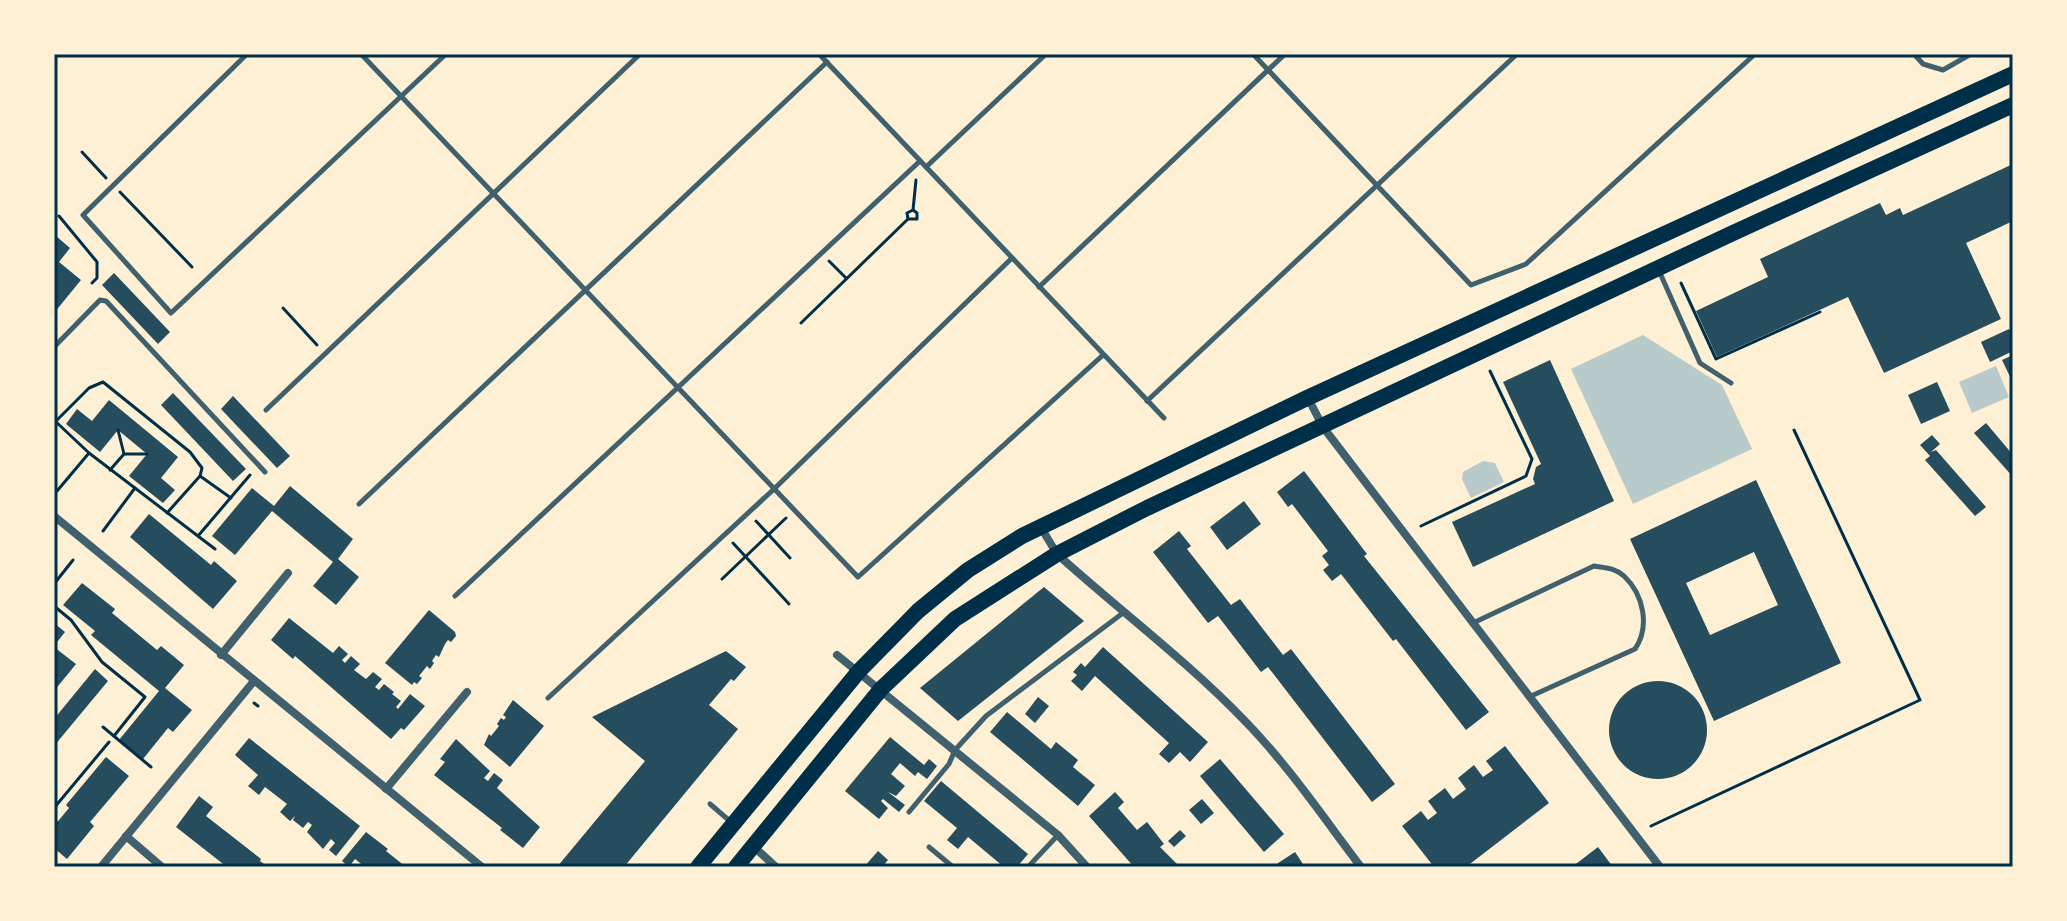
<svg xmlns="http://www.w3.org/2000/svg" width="2067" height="921" viewBox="0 0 2067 921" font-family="Jost,sans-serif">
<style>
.green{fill:#b9caca}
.building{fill:#264d5e;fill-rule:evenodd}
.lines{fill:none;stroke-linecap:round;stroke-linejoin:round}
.path{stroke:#003049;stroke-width:3}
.service{stroke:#3f606c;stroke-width:5}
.minor{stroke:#3f606c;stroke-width:8}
.primary{stroke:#003049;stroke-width:16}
.neatline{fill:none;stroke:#003049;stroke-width:3}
</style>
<rect width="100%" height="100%" fill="#fdf0d5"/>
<g class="green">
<path d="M1643,335L1722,385L1752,449L1633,504L1571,369Z"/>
<path d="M1996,366L2009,397L1972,413L1959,382Z"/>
<path d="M1483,461L1495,463L1504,482L1471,498L1462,479L1463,472Z"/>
</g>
<g class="building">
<path d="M2013,164V221L1966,243L2001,319L1884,373L1848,297L1717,357L1696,311L1768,277L1760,259L1880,203L1886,215L1900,208L1903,215Z"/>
<path d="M56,236L70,248L59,262L81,280L54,313V239Z"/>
<path d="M114,273L170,332L158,344L102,285Z"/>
<path d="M2009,329L2013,337V351L1990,362L1981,342Z"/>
<path d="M2013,355V383L2002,360Z"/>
<path d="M1550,360L1614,501L1473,567L1452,522L1535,484L1533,479L1536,467L1541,464L1503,382Z"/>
<path d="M1937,382L1950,411L1921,424L1908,395Z"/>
<path d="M173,393L246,469L233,481L161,405Z"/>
<path d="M233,396L290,456L277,468L221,409Z"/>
<path d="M109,400L178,457L161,478L175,490L163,503L129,476L147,454L118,430L100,452L66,424L77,409L92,421Z"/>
<path d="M1986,423L2013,455V477L1974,433Z"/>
<path d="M1932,435L1940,444L1931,452L1936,450L1986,507L1975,516L1925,460L1930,456L1920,445Z"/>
<path d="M1304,471L1367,554L1364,556L1489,712L1466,730L1396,639L1393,641L1341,574L1332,581L1323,570L1329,565L1322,556L1328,551L1292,504L1288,507L1277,492Z"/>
<path d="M1756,480L1841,663L1714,721L1630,539ZM1754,552L1778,605L1710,635L1686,583Z"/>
<path d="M290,486L353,539L338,559L359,577L336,605L313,586L333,562L272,511L235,555L212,536L252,488L274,506Z"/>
<path d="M1244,501L1261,524L1227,550L1210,527Z"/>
<path d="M149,514L211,565L214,561L237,581L213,609L130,537Z"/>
<path d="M1179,531L1191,546L1187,549L1231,605L1240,599L1283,655L1291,649L1395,784L1372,802L1268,667L1261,672L1218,616L1208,623L1153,552Z"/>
<path d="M82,583L115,609L112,613L157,650L161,646L184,665L165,688L192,710L173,732L168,728L143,759L119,740L159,691L91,635L95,631L63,605Z"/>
<path d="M1044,587L1084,621L958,721L920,688Z"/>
<path d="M429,610L455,632L456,636L451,642L448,640L445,644L439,657L436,655L432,661L434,663L430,669L427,666L419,676L422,678L417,684L414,682L412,685L385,663Z"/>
<path d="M289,618L333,653L339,646L348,654L342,660L345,663L351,656L360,664L354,670L366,679L373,672L382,679L375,687L379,690L384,684L394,692L392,694L401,701L396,707L398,709L410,694L425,706L404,730L401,728L391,739L295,656L293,659L271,640Z"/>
<path d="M54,623L65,632L54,646Z"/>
<path d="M54,647L76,664L54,691Z"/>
<path d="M1103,647L1208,742L1190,762L1180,752L1169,763L1159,754L1169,743L1095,676L1082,691L1071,681L1077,675L1073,672L1081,663L1085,667Z"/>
<path d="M726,651L746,667L734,681L731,679L709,705L738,729L624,867H557L645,761L592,717Z"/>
<path d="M95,669L108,681L54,746V719Z"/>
<circle cx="1658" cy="730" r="49"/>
<path d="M1038,697L1049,706L1035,723L1025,714Z"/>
<path d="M513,700L544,726L510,767L484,745L489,734L491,736L499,726L497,724L501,718L504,720L506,717L503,715Z"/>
<path d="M1007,712L1051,749L1056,742L1078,760L1073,767L1095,785L1078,806L990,732Z"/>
<path d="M890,737L924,765L929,759L937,766L927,779L918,772L915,776L900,763L891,774L905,786L896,796L888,792L905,805L899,812L883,799L881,801L888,808L879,819L845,791Z"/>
<path d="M249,738L360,826L336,856L329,850L335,843L331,839L323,849L307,832L312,825L308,822L303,828L293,820L295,816L290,821L280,812L287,804L265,787L259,795L248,786L258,775L235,755Z"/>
<path d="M456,739L490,771L484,778L488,781L494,773L503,780L497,788L540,827L523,848L500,830L502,828L434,775L445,762L440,759Z"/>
<path d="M1505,746L1549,803L1466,867H1434L1402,826L1421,811L1428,820L1437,813L1428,801L1445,788L1453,799L1466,789L1458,778L1474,765L1483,777L1493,770L1486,761Z"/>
<path d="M106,757L129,776L90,822L94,826L67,859L54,848V826L69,808L66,805Z"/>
<path d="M1220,759L1284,834L1264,852L1200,776Z"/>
<path d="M941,781L1028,854L1017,867H1004L968,837L958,849L947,840L957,828L924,801Z"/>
<path d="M1115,792L1124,802L1118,808L1137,830L1147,822L1164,844L1160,847L1180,867H1134L1089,816Z"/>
<path d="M199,796L213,807L206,816L261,859L260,861L268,867H227L176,827Z"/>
<path d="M1202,799L1214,813L1201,824L1189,810Z"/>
<path d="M1180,830L1186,836L1174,847L1168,841Z"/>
<path d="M366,832L388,849L386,851L406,867H365L355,859L349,867L342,861Z"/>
<path d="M1598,847L1613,867H1572Z"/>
<path d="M878,851L888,860L882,867H864Z"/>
<path d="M1295,852L1305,867H1272Z"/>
</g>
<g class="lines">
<g class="path">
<path d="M82,152L106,178"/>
<path d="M120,192L192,267"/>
<path d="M59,216L97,262V278L92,283"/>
<path d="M908,219H917V213L913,210"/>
<path d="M829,261L846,278"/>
<path d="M1681,283L1716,359L1820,312"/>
<path d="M283,308L317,345"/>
<path d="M801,323L908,219L907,213L913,210L916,180"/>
<path d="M54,420L89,453L57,491"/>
<path d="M56,421L89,388L103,382L190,452L202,468L200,476L167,513"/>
<path d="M118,430L124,454"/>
<path d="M89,453L215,549"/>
<path d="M110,470L124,454H147"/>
<path d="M200,476L231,498"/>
<path d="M756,521L790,558"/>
<path d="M1421,526L1526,476L1532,459L1490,371"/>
<path d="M103,531L135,488"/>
<path d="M198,536L250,475"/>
<path d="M733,543L789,604"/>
<path d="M722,579L786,518"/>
<path d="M54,584L73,560"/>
<path d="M54,606L71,620L102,662L145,697L114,736"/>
<path d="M254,703L258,706"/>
<path d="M103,727L151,767"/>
<path d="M54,808L109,742"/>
<path d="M54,820L57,823"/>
<path d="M1651,826L1920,700L1794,430"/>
</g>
<g class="service">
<path d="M247,54L83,215L171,313L446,54"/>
<path d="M361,54L858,577L1103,355"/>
<path d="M819,54L1164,418"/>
<path d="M1253,54L1471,285L1526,264L1755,54"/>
<path d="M1914,54L1923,64L1943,70L1971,54"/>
<path d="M54,56L56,54"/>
<path d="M926,167L1046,54"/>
<path d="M1660,273L1700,363L1731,383"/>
<path d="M1039,287L1285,54"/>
<path d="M54,347L100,300L106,301L265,472"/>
<path d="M1147,401L1517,54"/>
<path d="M266,410L640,54"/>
<path d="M359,504L827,62"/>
<path d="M455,596L920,161"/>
<path d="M1473,623L1594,566C1605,568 1616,568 1624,576C1644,595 1650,627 1635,649L1529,697"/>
<path d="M548,698L774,489L1012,258"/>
<path d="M710,804L731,822"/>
<path d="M909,812L949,764L955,750L986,716L1123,613"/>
<path d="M929,847L953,867"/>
<path d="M1028,867L1058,835"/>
</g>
<g class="minor">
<path d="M1308,398L1323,427L1660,867"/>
<path d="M54,516L482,867"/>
<path d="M1040,526L1057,554C1119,610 1186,660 1244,720C1288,765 1323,817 1361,867"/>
<path d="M221,655L288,573"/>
<path d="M837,655L1058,835L1087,867"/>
<path d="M386,789L467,692"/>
<path d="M126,836L162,867"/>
<path d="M753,846L776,867"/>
<path d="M101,867L254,681"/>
</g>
<g class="primary">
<path d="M698,867L859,671L918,611L968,570L1022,536L1307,398L2013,74"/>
<path d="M736,867L881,689L955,619L1057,554L1147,508L1733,233L2013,105"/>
</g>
</g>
<rect width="2067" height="921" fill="none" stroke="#fdf0d5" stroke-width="112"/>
<rect x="56" y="56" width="1955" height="809" class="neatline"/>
</svg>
